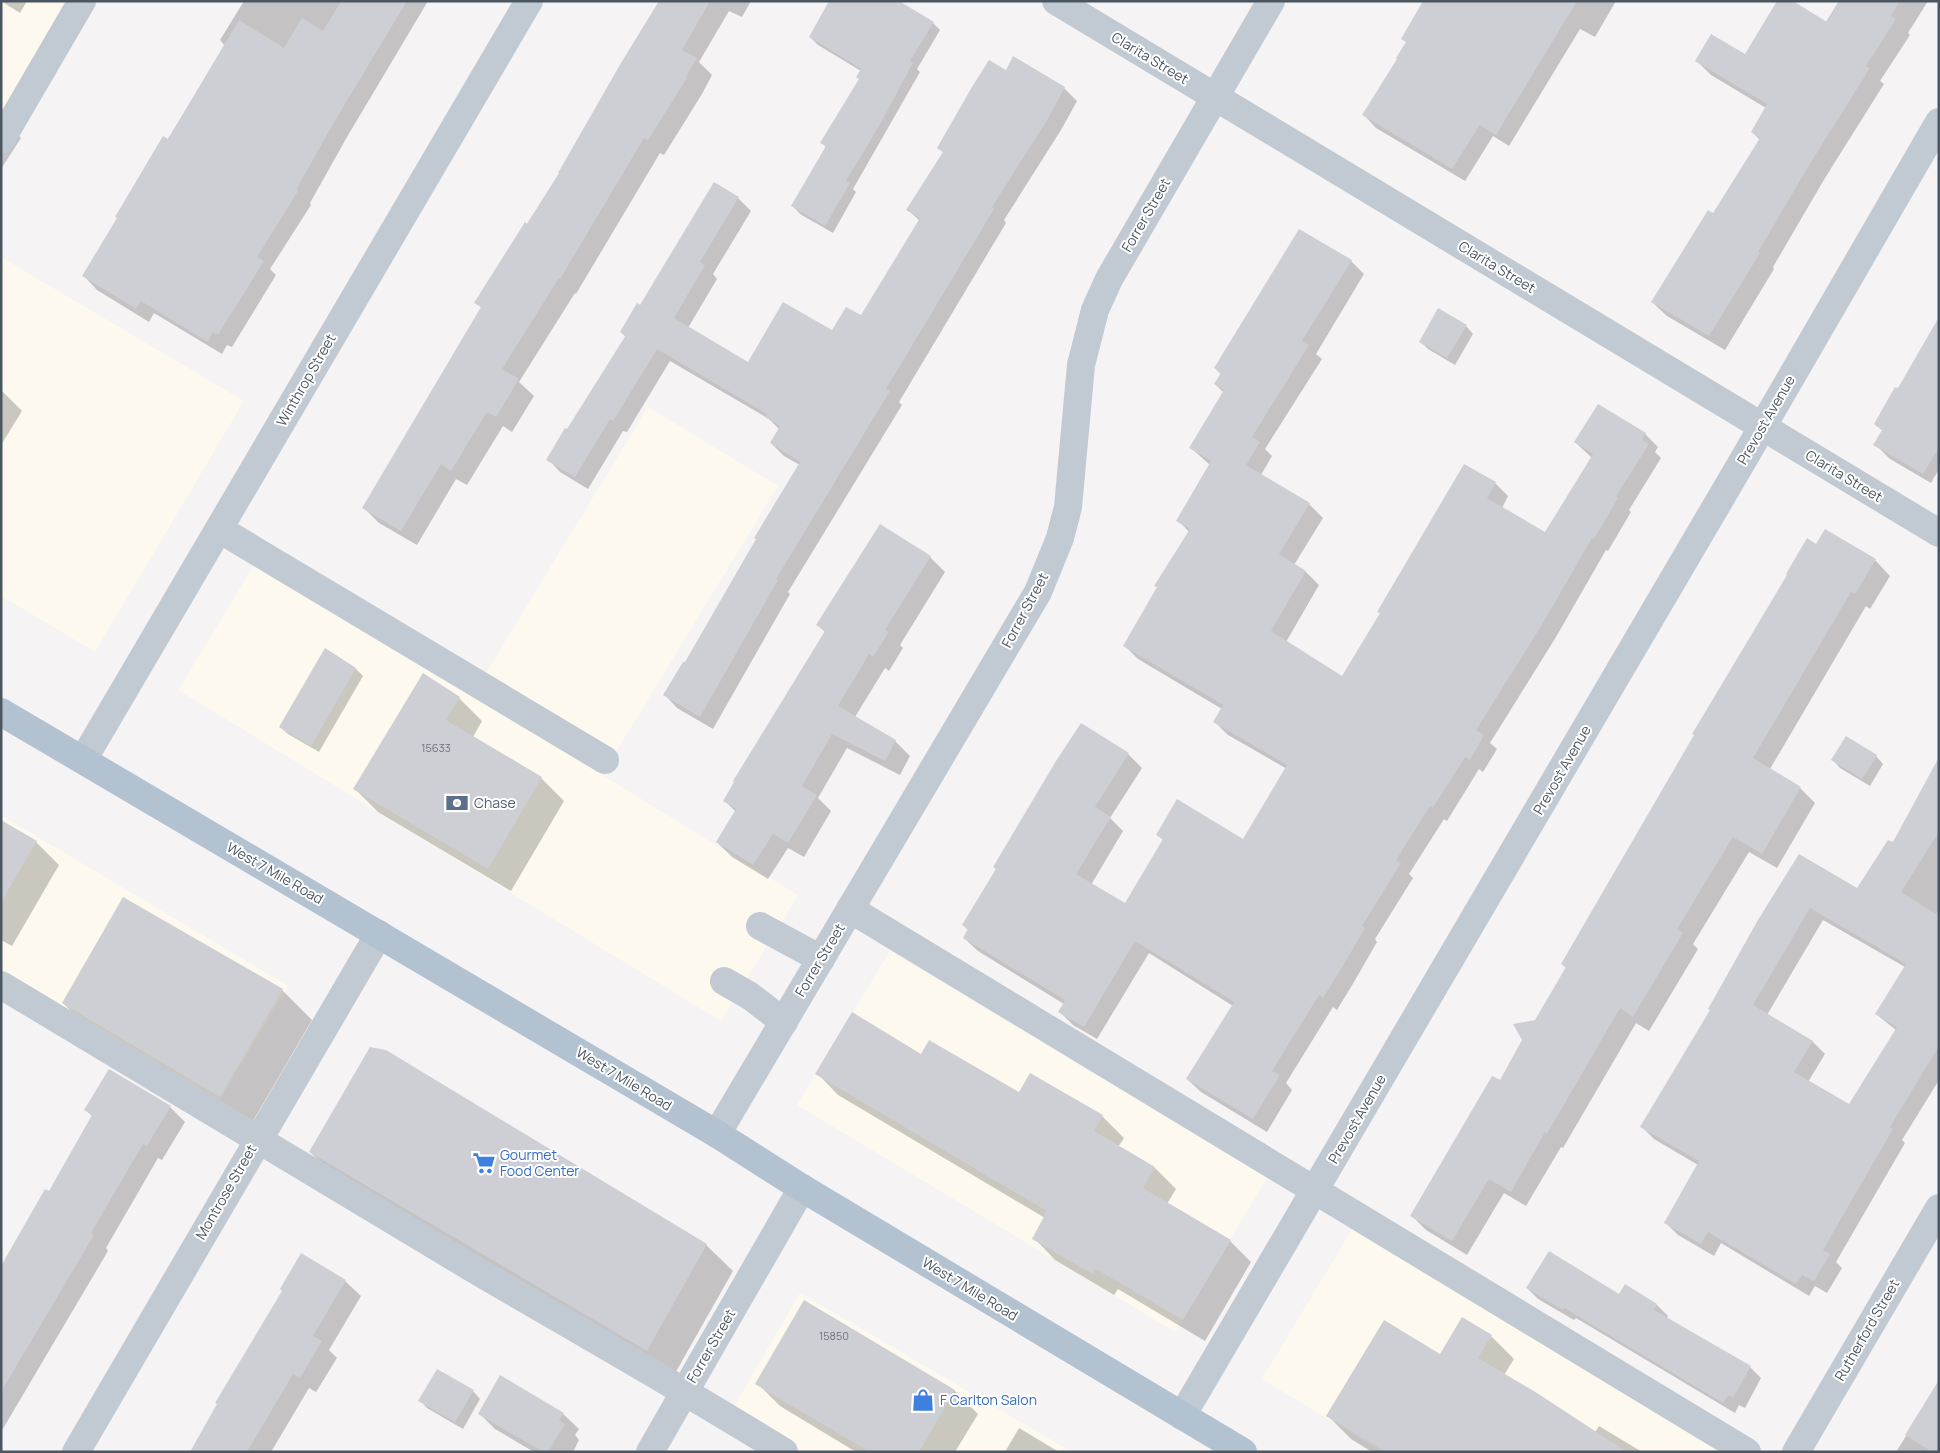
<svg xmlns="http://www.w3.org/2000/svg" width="1940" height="1453" viewBox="0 0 1940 1453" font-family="Manrope,sans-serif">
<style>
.commercial{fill:#fdf9ef}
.shadow{fill:#0003;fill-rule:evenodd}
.building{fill:#cdcfd5;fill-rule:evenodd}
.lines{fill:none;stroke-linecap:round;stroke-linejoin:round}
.minor{stroke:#c1cad2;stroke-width:28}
.major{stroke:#b3c2d1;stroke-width:28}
.labels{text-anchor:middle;stroke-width:4;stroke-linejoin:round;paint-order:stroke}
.number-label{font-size:11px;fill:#6b747e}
.street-label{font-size:14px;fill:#4a5661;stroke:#fff}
.service-label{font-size:14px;fill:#4e5e75;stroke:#fff;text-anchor:start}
.shop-label{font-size:14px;fill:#366cbe;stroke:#fff;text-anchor:start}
</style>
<rect width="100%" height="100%" fill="#f5f3f3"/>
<g class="commercial">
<path d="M1,1H72L1,123Z"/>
<path d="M1,257L244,401L95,652L1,596Z"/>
<path d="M648,407L778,486L602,775L798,895L721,1021L178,690L259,557L476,689Z"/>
<path d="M1,815L288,986L217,1105L1,977Z"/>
<path d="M890,951L1267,1178L1175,1332L797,1105Z"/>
<path d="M1354,1226L1731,1452H1382L1262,1379Z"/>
<path d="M800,1293L1072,1452H800L731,1412Z"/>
</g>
<g class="shadow">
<path d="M1,1H27L20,13Z"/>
<path d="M244,1H428L347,137L310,203L311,205L270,269L276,275L232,347L227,345L222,354L154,313L149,322L97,290L84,276L225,46L220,40Z"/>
<path d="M660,1H751L742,17L729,11L699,62L712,75L702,94L664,155L660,153L576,294L575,293L519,382L534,396L512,432L503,426L467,485L456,479L417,545L379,523L364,508L482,308L476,303L560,173Z"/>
<path d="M1430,1H1616L1595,37L1580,29L1509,146L1493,136L1465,181L1376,128L1364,115L1399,59Z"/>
<path d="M1839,1H1928L1908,33L1910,35L1880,81L1884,84L1825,178L1773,267L1774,269L1725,350L1667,316L1652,302L1713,215L1760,140L1752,132L1766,108L1711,75L1697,61L1745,56L1826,22Z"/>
<path d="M933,23L940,30L917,69L920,72L853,189L856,192L833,233L800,214L793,206L827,148L821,142L860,79L861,71L818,45L810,37Z"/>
<path d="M1006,71L1064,88L1077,101L1061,130L1004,220L1006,223L899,402L902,405L788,592L790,594L713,729L677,708L665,695L685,664L800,465L784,456L771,443L779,429L769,419L670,361L627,432L623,431L588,489L560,472L548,459L568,431L626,337L621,332L641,307L738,198L751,211L713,274L717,279L688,328L749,364L833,332L861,317L920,221L908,210L944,153L939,148Z"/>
<path d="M1,118L21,138L1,169Z"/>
<path d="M1351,261L1364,274L1316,354L1322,359L1265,449L1272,456L1261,475L1309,504L1323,518L1294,565L1306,572L1319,585L1286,642L1342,677L1495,483L1508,496L1502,508L1545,534L1592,458L1575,442L1645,434L1658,447L1655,452L1661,458L1629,510L1631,512L1608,551L1606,550L1556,637L1490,743L1497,749L1483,772L1479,769L1447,821L1444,819L1409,874L1413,878L1375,939L1377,942L1354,982L1337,1010L1333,1007L1286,1083L1292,1090L1267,1132L1201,1092L1187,1079L1233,1006L1149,953L1097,1039L1073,1025L1060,1012L1064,1004L978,951L964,938L969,931L963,925L1082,725L1128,754L1142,768L1110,818L1123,831L1091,885L1125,905L1164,841L1157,834L1243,841L1287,769L1228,735L1215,722L1222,709L1138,659L1125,646L1189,532L1178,520L1210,465L1191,448L1224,393L1215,384L1221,374L1215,368Z"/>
<path d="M1939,319V469L1931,483L1890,459L1875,444L1883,431L1875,424L1898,390Z"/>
<path d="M1466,326L1473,334L1455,365L1428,349L1420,341Z"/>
<path d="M1,390L22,411L1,445Z"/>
<path d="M880,526L930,557L945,572L900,645L903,648L889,671L885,668L855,717L895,741L910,756L900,775L847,748L818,798L831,811L804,857L788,848L768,879L732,857L717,842L736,812L725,801L825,632L818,625Z"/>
<path d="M1817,546L1875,560L1890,576L1870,609L1866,606L1770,769L1800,788L1815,803L1777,868L1749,852L1693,944L1698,949L1649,1031L1636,1023L1563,1148L1561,1147L1526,1206L1504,1193L1467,1255L1426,1230L1411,1215L1500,1082L1566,968L1562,964Z"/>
<path d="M325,650L356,669L363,676L319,752L288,734L280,727Z"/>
<path d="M459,698L482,721L473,737L541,778L564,801L511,891L378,812L355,789Z"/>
<path d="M1876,756L1883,764L1870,786L1840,768L1833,760Z"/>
<path d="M1939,760V1080L1902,1140L1905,1143L1836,1262L1842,1268L1827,1293L1815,1286L1809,1296L1721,1243L1714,1256L1678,1235L1665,1222L1698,1165L1654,1139L1641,1126L1711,1010L1759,921L1857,890L1893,844ZM1823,920L1905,967L1876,1014L1896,1030L1850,1106L1808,1082L1825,1054L1813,1042L1767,1015Z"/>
<path d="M1,822L36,842L59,865L12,946L1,940Z"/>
<path d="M282,990L312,1020L250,1126L93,1033L63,1003Z"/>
<path d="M921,1056L1019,1093L1030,1074L1102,1116L1124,1138L1118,1147L1155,1168L1176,1189L1167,1204L1230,1241L1251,1262L1205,1341L1118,1289L1114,1295L1055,1260L1034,1238L1045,1218L838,1095L817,1073Z"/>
<path d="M170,1107L185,1122L162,1160L158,1158L106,1248L108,1251L1,1432V1268L49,1193L93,1117L86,1110Z"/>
<path d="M310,1152L706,1245L733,1271L673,1377L337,1179Z"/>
<path d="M345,1281L361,1296L329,1350L337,1358L316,1392L309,1388L271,1452H192Z"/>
<path d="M1626,1286L1657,1305L1668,1316L1666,1319L1750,1367L1761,1378L1745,1408L1739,1405L1735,1413L1576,1318L1574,1320L1538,1299L1527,1288L1620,1295Z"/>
<path d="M805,1302L955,1391L978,1414L955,1452H856L780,1406L757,1383Z"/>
<path d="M1491,1336L1514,1359L1504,1375L1595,1432L1599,1426L1642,1452H1372L1351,1439L1328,1416L1440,1355Z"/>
<path d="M473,1391L480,1399L463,1429L427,1408L420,1400Z"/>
<path d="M1929,1399L1939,1452H1896Z"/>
<path d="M480,1414H563L579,1429L575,1435L579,1440L573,1452H534L495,1429Z"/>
<path d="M1019,1428L1059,1452H1005Z"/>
</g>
<g class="building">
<path d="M341,1H407L333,124L297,188L298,191L257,257L264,261L218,335L213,332L208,342L141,301L136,309L82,276L117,218L115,217L163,136L168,139L239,20L284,48L302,18L323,31Z"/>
<path d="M659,1H710L682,50L697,58L686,77L687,78L648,140L644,138L560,279L559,278L502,369L519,379L496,417L487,412L451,471L441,464L401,531L362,508L481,307L474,303L525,222L527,224L559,173H558L621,63Z"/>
<path d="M829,1H899L934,22L910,61L913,63L879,126L846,181L850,183L825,226L791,206L826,146L820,143L859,79L856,77L861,69L809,37Z"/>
<path d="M1423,1H1577L1496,135L1480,125L1452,169L1362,115L1397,59L1396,58L1406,42L1401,39Z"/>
<path d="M1777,1H1793L1827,22L1840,1H1900L1891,16L1896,19L1866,66L1870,68L1811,162L1758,252L1760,253L1709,336L1651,302L1708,210L1713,213L1760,138L1751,132L1767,104L1695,61L1711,34L1745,54Z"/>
<path d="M1013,56L1065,87L1049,117L992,207L994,209L886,389L890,391L776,579L778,580L700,717L663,695L683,662H685L756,539L754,538L800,462L770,443L780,426L765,417L767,414L657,349L613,421L610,419L575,477L546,460L565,428L567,429L626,335L620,332L637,303L640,305L714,182L739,197L700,262L705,265L674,318L748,362L783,302L832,330L846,307L861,315L920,218L906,210L943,152L937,148L972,87L989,60L1006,70Z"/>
<path d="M1299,229L1352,260L1302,341L1309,345L1252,437L1260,442L1246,465L1310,503L1279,554L1306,571L1271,631L1342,676L1380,613L1377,612L1464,464L1496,482L1487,498L1545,532L1593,454L1574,442L1598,404L1646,433L1642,440L1649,444L1616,496L1618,498L1594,539L1592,538L1543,623L1476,730L1484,735L1470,760L1465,757L1433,808L1430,806L1396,860L1401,863L1362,926L1365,928L1341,969L1323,998L1319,995L1272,1071L1280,1075L1253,1119L1186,1079L1234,1002L1135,941L1084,1027L1058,1012L1065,1000L963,938L968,929L962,925L996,869L993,867L1056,761L1081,723L1129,753L1095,807L1111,817L1076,874L1125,903L1163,839L1156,835L1177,799L1243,839L1287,765L1213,722L1223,705L1123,646L1157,587L1154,586L1190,529L1176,521L1211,461L1189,448L1224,390L1214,384L1221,373L1214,368Z"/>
<path d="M1438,308L1467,325L1447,358L1419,342Z"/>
<path d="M1939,317V448L1923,474L1873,445L1882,430L1874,424L1895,387L1898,388Z"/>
<path d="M880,524L931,556L885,630L889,632L873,657L869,654L838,706L896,740L885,761L832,734L802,786L817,795L788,843L773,834L753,865L716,842L736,809L723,801L734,782L733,781L825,631L816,625Z"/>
<path d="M1825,529L1876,559L1855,594L1851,592L1753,758L1801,787L1762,854L1733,837L1677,929L1683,933L1633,1017L1620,1008L1547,1134L1545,1132L1511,1192L1489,1179L1452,1241L1410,1216L1492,1076L1500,1080L1522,1040L1513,1024L1535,1020L1566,967L1561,964L1694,735L1692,734L1707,709L1787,575L1786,574L1807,538L1816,544Z"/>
<path d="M325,648L356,668L311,746L279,727Z"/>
<path d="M423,673L460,697L446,720L542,777L488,869L353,789Z"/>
<path d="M1846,736L1877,755L1862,779L1831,760Z"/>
<path d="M1939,757V832L1901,892L1936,914L1939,910V1046L1890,1127L1893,1129L1823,1250L1830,1254L1814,1281L1802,1275L1796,1284L1708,1232L1701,1244L1664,1223L1699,1161L1640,1127L1710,1010L1708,1009L1758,920L1799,854L1857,888L1888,840L1893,842ZM1810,908L1906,964L1875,1014L1897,1027L1849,1104L1794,1072L1813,1041L1753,1005Z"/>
<path d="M1,820L37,841L1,902Z"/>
<path d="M123,897L283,989L220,1097L62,1003Z"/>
<path d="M852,1012L921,1054L929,1040L1019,1092L1030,1073L1103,1115L1094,1131L1155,1167L1143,1188L1231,1240L1183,1320L1096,1269L1093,1274L1032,1239L1047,1211L815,1074Z"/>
<path d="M370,1047L386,1050L707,1244L647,1351L309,1152Z"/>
<path d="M109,1069L171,1106L147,1146L143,1144L91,1233L94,1235L1,1392V1266L45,1189L49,1191L92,1115L84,1110Z"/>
<path d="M1549,1251L1619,1294L1625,1284L1657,1304L1654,1310L1751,1366L1733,1398L1728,1395L1723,1403L1564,1308L1563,1310L1526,1288Z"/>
<path d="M301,1253L346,1280L313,1336L322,1341L300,1378L293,1374L247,1452H190L217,1404L215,1403L282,1291L280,1289Z"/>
<path d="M804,1300L955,1390L919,1452H870L755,1384Z"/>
<path d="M1462,1317L1492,1335L1478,1358L1537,1393L1627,1452H1386L1326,1416L1384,1320L1440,1354Z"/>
<path d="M437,1369L474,1390L455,1422L418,1401Z"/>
<path d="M500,1375L564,1413L559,1420L565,1424L548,1452H543L478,1414Z"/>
<path d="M1939,1380V1452H1932L1905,1435Z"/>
</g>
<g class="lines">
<g class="minor">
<path d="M1056,1L1939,533"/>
<path d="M1,140L82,1"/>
<path d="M219,529L605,760"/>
<path d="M83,760L529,1"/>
<path d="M850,909L1747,1452"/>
<path d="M760,926L821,959"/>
<path d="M724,981L750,996L784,1022"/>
<path d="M1,985C158,1080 315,1175 472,1268C576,1329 681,1388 784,1452"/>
<path d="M717,1134L1038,592L1060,538L1068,507L1081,365L1095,310L1109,279L1271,1"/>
<path d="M1182,1416L1742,462L1939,122"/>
<path d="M76,1452L379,934"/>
<path d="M650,1452L802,1188"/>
<path d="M1796,1452L1939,1208"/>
</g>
<path class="major" d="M1,712L717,1134L802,1188L1243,1452"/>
</g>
<defs>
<symbol id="bank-bare" viewBox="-9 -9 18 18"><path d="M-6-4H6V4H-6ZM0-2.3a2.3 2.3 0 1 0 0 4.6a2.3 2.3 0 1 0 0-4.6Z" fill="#5c6f8a" stroke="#fff" stroke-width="2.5" paint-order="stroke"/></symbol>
<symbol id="supermarket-bare" viewBox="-9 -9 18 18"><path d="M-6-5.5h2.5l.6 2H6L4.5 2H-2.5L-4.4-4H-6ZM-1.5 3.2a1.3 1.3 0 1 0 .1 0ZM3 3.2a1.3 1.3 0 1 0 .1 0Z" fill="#3f7fe0" stroke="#fff" stroke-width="2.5" paint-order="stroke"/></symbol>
<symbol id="shop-bare" viewBox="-9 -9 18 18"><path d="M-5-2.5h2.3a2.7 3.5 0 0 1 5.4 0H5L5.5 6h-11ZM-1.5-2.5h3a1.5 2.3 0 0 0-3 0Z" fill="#3f7fe0" stroke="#fff" stroke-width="2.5" paint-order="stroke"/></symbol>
</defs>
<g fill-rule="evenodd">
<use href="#bank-bare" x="441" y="787" width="32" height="32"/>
<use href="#supermarket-bare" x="468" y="1147" width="32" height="32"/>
<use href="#shop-bare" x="907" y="1384" width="32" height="32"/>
</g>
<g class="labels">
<g class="number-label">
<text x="436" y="752">15633</text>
<text x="834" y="1340">15850</text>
</g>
<g class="street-label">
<text transform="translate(1150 58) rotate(31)" y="5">Clarita Street</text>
<text transform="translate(1146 215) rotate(-60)" y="5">Forrer Street</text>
<text transform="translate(1497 267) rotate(31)" y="5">Clarita Street</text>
<text transform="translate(306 380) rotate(-60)" y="5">Winthrop Street</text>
<text transform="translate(1766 420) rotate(-60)" y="5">Prevost Avenue</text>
<text transform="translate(1844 476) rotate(31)" y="5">Clarita Street</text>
<text transform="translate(1025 610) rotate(-62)" y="5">Forrer Street</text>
<text transform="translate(1562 770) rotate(-60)" y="5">Prevost Avenue</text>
<text transform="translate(275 873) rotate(30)" y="5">West 7 Mile Road</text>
<text transform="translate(820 960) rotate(-59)" y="5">Forrer Street</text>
<text transform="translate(624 1079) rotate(31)" y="5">West 7 Mile Road</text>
<text transform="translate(1357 1119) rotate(-60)" y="5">Prevost Avenue</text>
<text transform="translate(226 1192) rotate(-60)" y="5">Montrose Street</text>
<text transform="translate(970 1289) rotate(31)" y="5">West 7 Mile Road</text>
<text transform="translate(1867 1330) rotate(-60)" y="5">Rutherford Street</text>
<text transform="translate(711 1346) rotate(-60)" y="5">Forrer Street</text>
</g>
<g class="service-label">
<text x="474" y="808">Chase</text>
</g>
<g class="shop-label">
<text x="500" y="1160">Gourmet<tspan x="500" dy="16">Food Center</tspan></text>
<text x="940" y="1405">F Carlton Salon</text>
</g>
</g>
<rect width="1940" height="1453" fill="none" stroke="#4a5661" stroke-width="5"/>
</svg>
